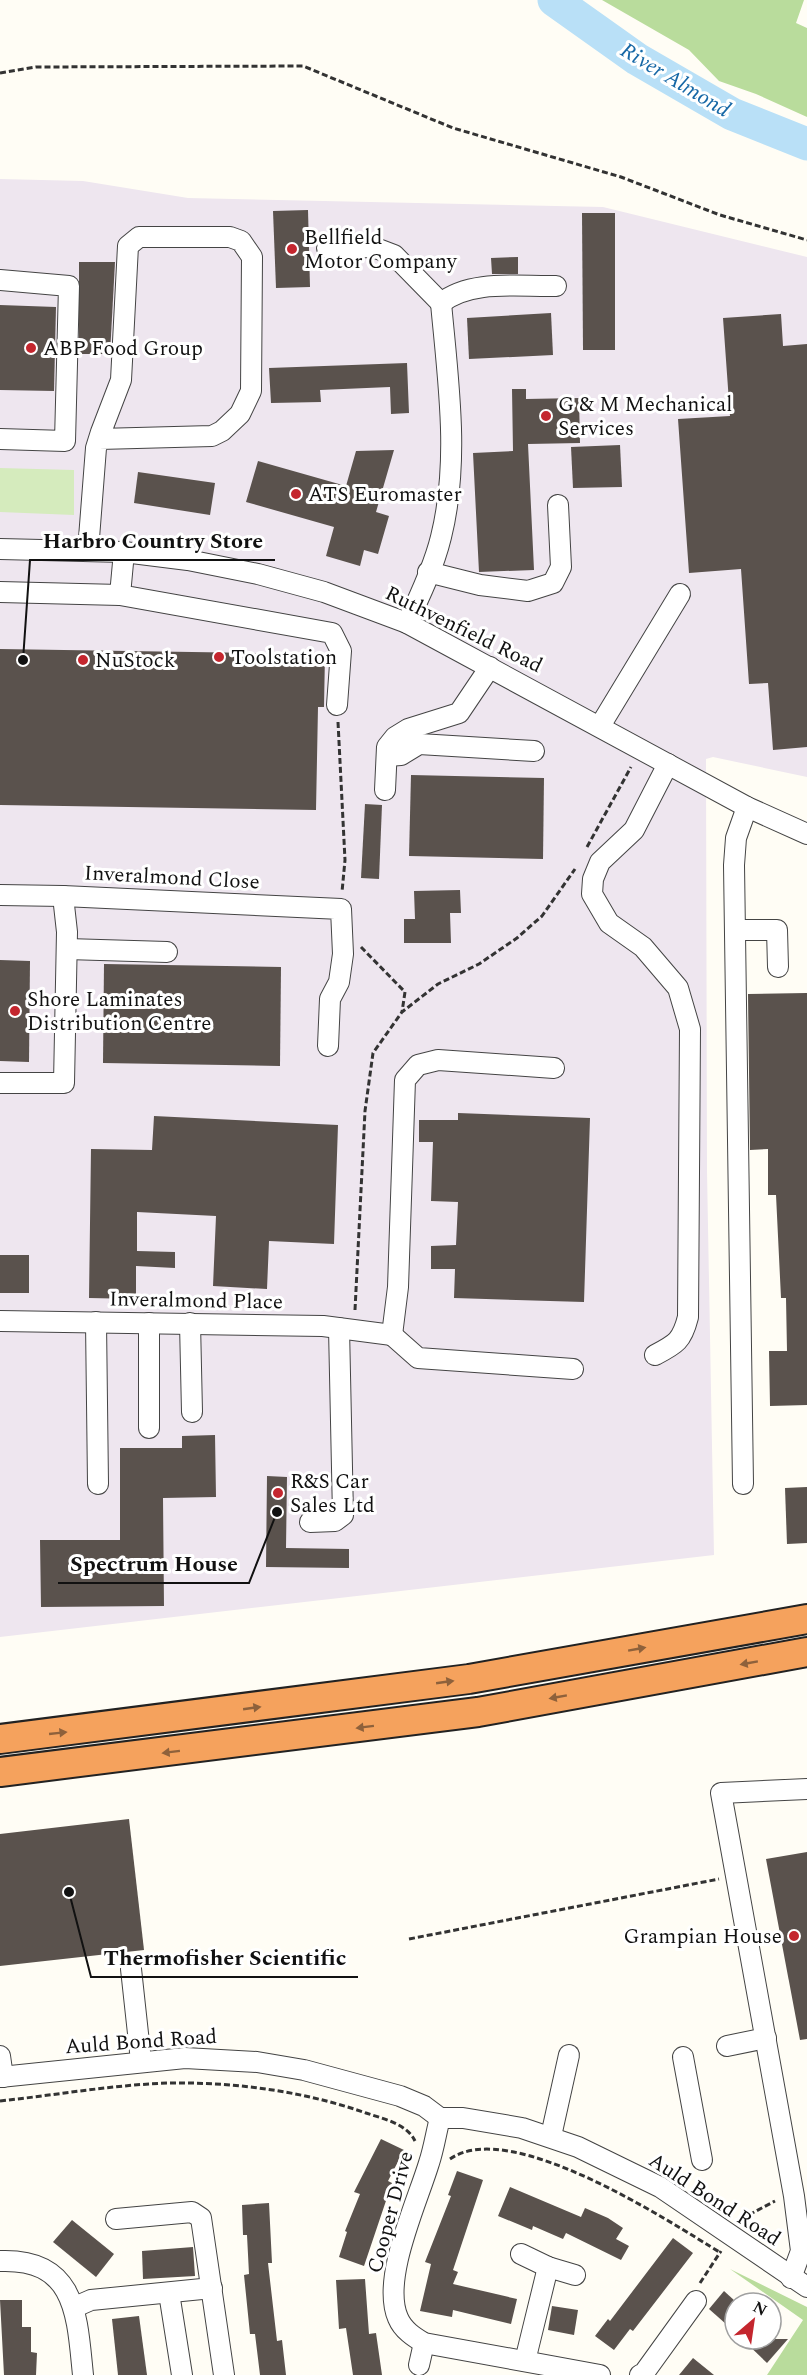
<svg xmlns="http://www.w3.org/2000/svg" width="807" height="2375" viewBox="0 0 807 2375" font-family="Spectral,serif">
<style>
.industrial{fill:#eee6ef}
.green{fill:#d5ebbd}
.forest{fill:#b9dc9c}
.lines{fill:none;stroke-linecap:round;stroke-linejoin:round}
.river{stroke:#b9e0f7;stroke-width:33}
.building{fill:#5a524d}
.minor-casing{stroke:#444;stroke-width:22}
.highway-casing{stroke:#222;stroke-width:32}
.path{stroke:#333;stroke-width:3;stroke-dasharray:6 3;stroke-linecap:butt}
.minor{stroke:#fff;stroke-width:20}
.highway{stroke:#f5a25d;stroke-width:28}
.oneway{fill:#8e613b}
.poi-dot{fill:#c4262e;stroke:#fff;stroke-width:2}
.labels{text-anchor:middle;stroke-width:6;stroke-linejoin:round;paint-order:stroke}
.poi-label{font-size:21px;fill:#111;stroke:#fff;text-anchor:start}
.street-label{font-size:21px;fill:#111;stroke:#fff}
.water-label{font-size:22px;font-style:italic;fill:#1768a6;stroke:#fff}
.leader{fill:none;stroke:#111;stroke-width:2}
.callout-dot{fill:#111;stroke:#fff;stroke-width:2}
.callout-label{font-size:22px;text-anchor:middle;font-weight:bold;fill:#111;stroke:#fff;stroke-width:6;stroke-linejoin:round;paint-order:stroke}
</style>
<rect width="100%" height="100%" fill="#fffdf5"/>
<path class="industrial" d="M0,179L83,181L188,198L603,207L807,257V777L713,757L706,759L707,1171L714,1555L0,1637Z"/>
<path class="green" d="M0,468L74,470V515L0,512Z"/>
<g class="forest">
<path d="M602,0H804L796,23L807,28V117L756,94L719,81L689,50Z"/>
<path d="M730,2269L807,2307V2375H767L803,2320Z"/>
</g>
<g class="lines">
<path class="river" d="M554,0L637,59L732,114L807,144"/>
</g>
<g class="building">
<path d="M308,210L310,287L276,288L273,211Z"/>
<path d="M582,213H615V350H583Z"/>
<path d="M518,257V274H492L491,258Z"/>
<path d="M79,262H115L110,354H79Z"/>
<path d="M0,305L56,307L54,391L0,390Z"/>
<path d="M551,313L553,355L469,359L467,318Z"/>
<path d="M781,314L783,346L807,344V747L773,750L768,683L749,684L741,569L689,573L678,419L730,416L723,318Z"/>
<path d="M407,363L409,413L391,414L390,387L320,390L321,402L271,403L269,368Z"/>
<path d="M512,389H526V399L579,398L580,443L528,444L534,570L479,572L473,453L513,451Z"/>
<path d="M620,445L622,487L573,488L571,447Z"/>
<path d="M394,450L376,512L389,516L378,554L364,550L360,566L326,556L334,527L246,502L258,461L346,486L356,451Z"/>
<path d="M138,472L215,483L210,515L134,503Z"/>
<path d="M0,649L325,654L324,707H318L316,810L0,805Z"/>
<path d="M411,775L544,778L543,859L409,856Z"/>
<path d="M365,804L382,805L379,879L361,878Z"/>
<path d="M460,890L461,913H450L451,943H404V919H415L414,891Z"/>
<path d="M0,960L30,961L29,1062L0,1061Z"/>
<path d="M104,964L281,967L280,1066L103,1063Z"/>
<path d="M807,993V1405L770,1406L769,1351H787L786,1298H781L776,1195H768V1149L750,1150L748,994Z"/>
<path d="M458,1113L590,1118L584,1302L454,1298L455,1269H431V1246L456,1245L458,1202L431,1201L433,1142H419V1120H458Z"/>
<path d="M154,1116L338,1125L334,1244L269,1241L267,1289L213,1286L216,1216L137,1212V1251L175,1252V1268L136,1266V1299L89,1298L91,1149L152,1150Z"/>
<rect x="0" y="1255" width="29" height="38"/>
<path d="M215,1435L216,1497L163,1498L164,1606L41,1607L40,1540H120V1448H182V1436Z"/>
<path d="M267,1476L287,1477L286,1548L349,1549V1568L266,1567Z"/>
<path d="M807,1487V1543L787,1544L785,1488Z"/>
<path d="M129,1819L144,1950L0,1966V1834Z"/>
<path d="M807,1852V2039L800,2040L766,1859Z"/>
<path d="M381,2139L404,2150L388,2181L392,2183L364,2266L339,2257L347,2232L345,2231L360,2194L354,2192Z"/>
<path d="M457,2171L483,2180L453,2270L458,2272L453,2284L517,2299L511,2324L453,2310L452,2317L420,2311L431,2264L425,2262L451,2196L448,2195Z"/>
<path d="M510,2187L581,2217L585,2208L608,2218L623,2228L616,2239L629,2246L621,2260L566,2233L563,2239L533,2226L532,2230L498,2216Z"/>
<path d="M269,2203L272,2263H268L277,2341L282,2340L286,2375H260L255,2334H250L244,2275L249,2274L247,2235H243L242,2205Z"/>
<path d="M72,2220L114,2254L96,2277L53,2242Z"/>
<path d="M673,2238L693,2253L633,2331L630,2329L614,2350L595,2336L608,2319L610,2321Z"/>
<path d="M193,2247L195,2276L143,2279L142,2251Z"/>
<path d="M365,2279L369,2334L376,2333L382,2375H353L346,2328L339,2329L336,2280Z"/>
<path d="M724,2291L735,2301V2332L709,2309Z"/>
<path d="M0,2300H22V2327H31V2352L37,2353L36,2375H4Z"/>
<path d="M552,2306L578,2310L574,2335L548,2330Z"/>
<path d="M139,2316L147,2375H118L112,2319Z"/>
<path d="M742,2339H788L767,2363Z"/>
<path d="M693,2358L714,2375H679Z"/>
</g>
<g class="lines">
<defs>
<g id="minor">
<path d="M327,248L373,247L394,255L441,303"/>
<path d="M0,280L69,286L65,441L0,439"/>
<path d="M441,303C471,279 519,287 556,286"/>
<path d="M0,549L124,552L188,560L258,574L324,592L407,623L747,807L807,834"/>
<path d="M88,551L96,448L101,432L121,380L128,246L139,237H230L241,241L252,257L251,391L240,414L222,431L212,436L99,439"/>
<path d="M124,552L120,595L332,633L341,651L337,705"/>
<path d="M428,572L480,585L528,591L553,583L561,567L558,505"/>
<path d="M0,592L120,595"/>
<path d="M407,623C420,596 434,566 441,537C460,461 448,380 441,303"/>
<path d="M600,726L680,594"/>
<path d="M387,756L401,755L419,744L534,751"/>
<path d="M385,790L387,747L395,737L408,729L459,713L490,667"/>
<path d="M0,895L63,896L341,909L343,954L339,982L330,999L328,1046"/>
<path d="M735,930H777L778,967"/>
<path d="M67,949L167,952"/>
<path d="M0,1083H64L67,932L63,896"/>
<path d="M0,1321L323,1326L392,1335"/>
<path d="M96,1322L98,1484"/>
<path d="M190,1323L192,1412"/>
<path d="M392,1335L398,1287L405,1080L418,1065L438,1060L554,1068"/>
<path d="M392,1335L418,1358L573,1369"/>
<path d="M655,1355C676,1344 682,1341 688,1317L690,1029L678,988L643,947L609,923L592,894L593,879L600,862L634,830L668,764"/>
<path d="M149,1428V1323"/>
<path d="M743,1484L734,865L736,838L747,807"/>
<path d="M310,1522L335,1521L343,1515L339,1328"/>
<path d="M131,1969L141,2061"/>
<path d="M727,2046L766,2038"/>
<path d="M0,2056L3,2077"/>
<path d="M683,2057L702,2160"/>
<path d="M0,2077L185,2058L257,2062L304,2070L400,2096L424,2106L440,2118H463L522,2128L578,2147L660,2187L807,2287"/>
<path d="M440,2118C436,2133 434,2148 429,2163C417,2203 381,2279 398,2318C403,2330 414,2337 424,2343L600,2375"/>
<path d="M551,2136L569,2055"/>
<path d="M116,2219L192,2212L201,2218L224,2375"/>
<path d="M521,2254L548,2267L575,2275"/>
<path d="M0,2261C77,2258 77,2317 83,2375"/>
<path d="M791,2278L801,2251L794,2196L721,1793L807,1789"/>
<path d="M169,2293L182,2375"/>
<path d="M75,2307L91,2300L212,2288"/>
<path d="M525,2361L548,2267"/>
<path d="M419,2365L424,2343"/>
<path d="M640,2375L644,2373L696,2301"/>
</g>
<g id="highway">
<path d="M0,1739L469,1679L807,1619"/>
<path d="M0,1772L478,1712L807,1652"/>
</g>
</defs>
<use href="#minor" class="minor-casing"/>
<use href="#highway" class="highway-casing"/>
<g class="path">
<path d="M0,73L36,67L303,66L453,128L621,177L720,215L807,240"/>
<path d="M338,722L345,860L342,892"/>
<path d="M587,847L631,767"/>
<path d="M361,947L405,992L402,1012"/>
<path d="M355,1310L365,1111L373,1053L402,1012L438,984L479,964L517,938L542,916L575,869"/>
<path d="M409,1939L719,1879"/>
<path d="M0,2101C56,2095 112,2085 168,2083C235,2082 303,2091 366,2113C384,2119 407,2124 415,2141"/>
<path d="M450,2159C510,2117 667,2220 721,2253"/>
<path d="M741,2219L775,2201"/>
<path d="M700,2283L721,2251"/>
</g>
<use href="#minor" class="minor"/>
<use href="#highway" class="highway"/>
</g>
<defs><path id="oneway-solid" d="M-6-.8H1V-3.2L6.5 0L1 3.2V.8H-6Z" transform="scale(1.5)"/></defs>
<g class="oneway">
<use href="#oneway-solid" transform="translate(637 1649) rotate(-10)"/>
<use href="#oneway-solid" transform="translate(749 1663) rotate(170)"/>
<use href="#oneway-solid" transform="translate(445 1682) rotate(-8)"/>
<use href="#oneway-solid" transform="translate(558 1697) rotate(170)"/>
<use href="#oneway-solid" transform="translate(252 1708) rotate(-8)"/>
<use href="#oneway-solid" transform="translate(365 1727) rotate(173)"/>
<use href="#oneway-solid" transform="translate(58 1733) rotate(-6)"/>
<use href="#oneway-solid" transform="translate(171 1752) rotate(173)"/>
</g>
<g class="poi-dot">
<circle cx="292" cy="249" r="6"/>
<circle cx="31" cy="348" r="6"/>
<circle cx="546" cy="416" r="6"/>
<circle cx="296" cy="494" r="6"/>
<circle cx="219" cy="657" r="6"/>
<circle cx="83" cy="660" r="6"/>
<circle cx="15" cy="1011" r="6"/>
<circle cx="278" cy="1493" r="6"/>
<circle cx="794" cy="1936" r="6"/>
</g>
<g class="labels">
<g class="poi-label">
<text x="304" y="244">Bellfield<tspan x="304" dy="24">Motor Company</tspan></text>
<text x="43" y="355">ABP Food Group</text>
<text x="558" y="411">G &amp; M Mechanical<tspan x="558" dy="24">Services</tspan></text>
<text x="308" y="501">ATS Euromaster</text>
<text x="231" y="664">Toolstation</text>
<text x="95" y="667">NuStock</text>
<text x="27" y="1006">Shore Laminates<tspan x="27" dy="24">Distribution Centre</tspan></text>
<text x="290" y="1488">R&amp;S Car<tspan x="290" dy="24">Sales Ltd</tspan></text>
<text x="782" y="1943" text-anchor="end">Grampian House</text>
</g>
<g class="street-label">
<text transform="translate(464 629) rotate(26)" y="7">Ruthvenfield Road</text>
<text transform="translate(172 877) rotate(3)" y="7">Inveralmond Close</text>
<text transform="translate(196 1300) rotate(1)" y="7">Inveralmond Place</text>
<text transform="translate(141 2041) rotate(-4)" y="7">Auld Bond Road</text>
<text transform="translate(715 2199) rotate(33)" y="7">Auld Bond Road</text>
<text transform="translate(390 2212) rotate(-75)" y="7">Cooper Drive</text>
</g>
<g class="water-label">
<text transform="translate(676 79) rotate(31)" y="8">River Almond</text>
</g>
</g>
<path class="leader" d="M23 660L30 560H275M277 1512L249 1583H58M69 1892L91 1977H358"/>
<g class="callout-dot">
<circle cx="23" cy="660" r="6"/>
<circle cx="277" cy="1512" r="6"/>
<circle cx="69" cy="1892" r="6"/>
</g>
<g class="callout-label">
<text x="153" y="548">Harbro Country Store</text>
<text x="154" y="1571">Spectrum House</text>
<text x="225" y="1965">Thermofisher Scientific</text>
</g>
<g transform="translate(753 2321) rotate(29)"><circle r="28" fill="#ffffff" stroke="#a0a0a0" stroke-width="1.5"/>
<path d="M0-4.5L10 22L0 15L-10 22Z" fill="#c4262e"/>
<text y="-9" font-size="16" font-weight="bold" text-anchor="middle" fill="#111111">N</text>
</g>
</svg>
